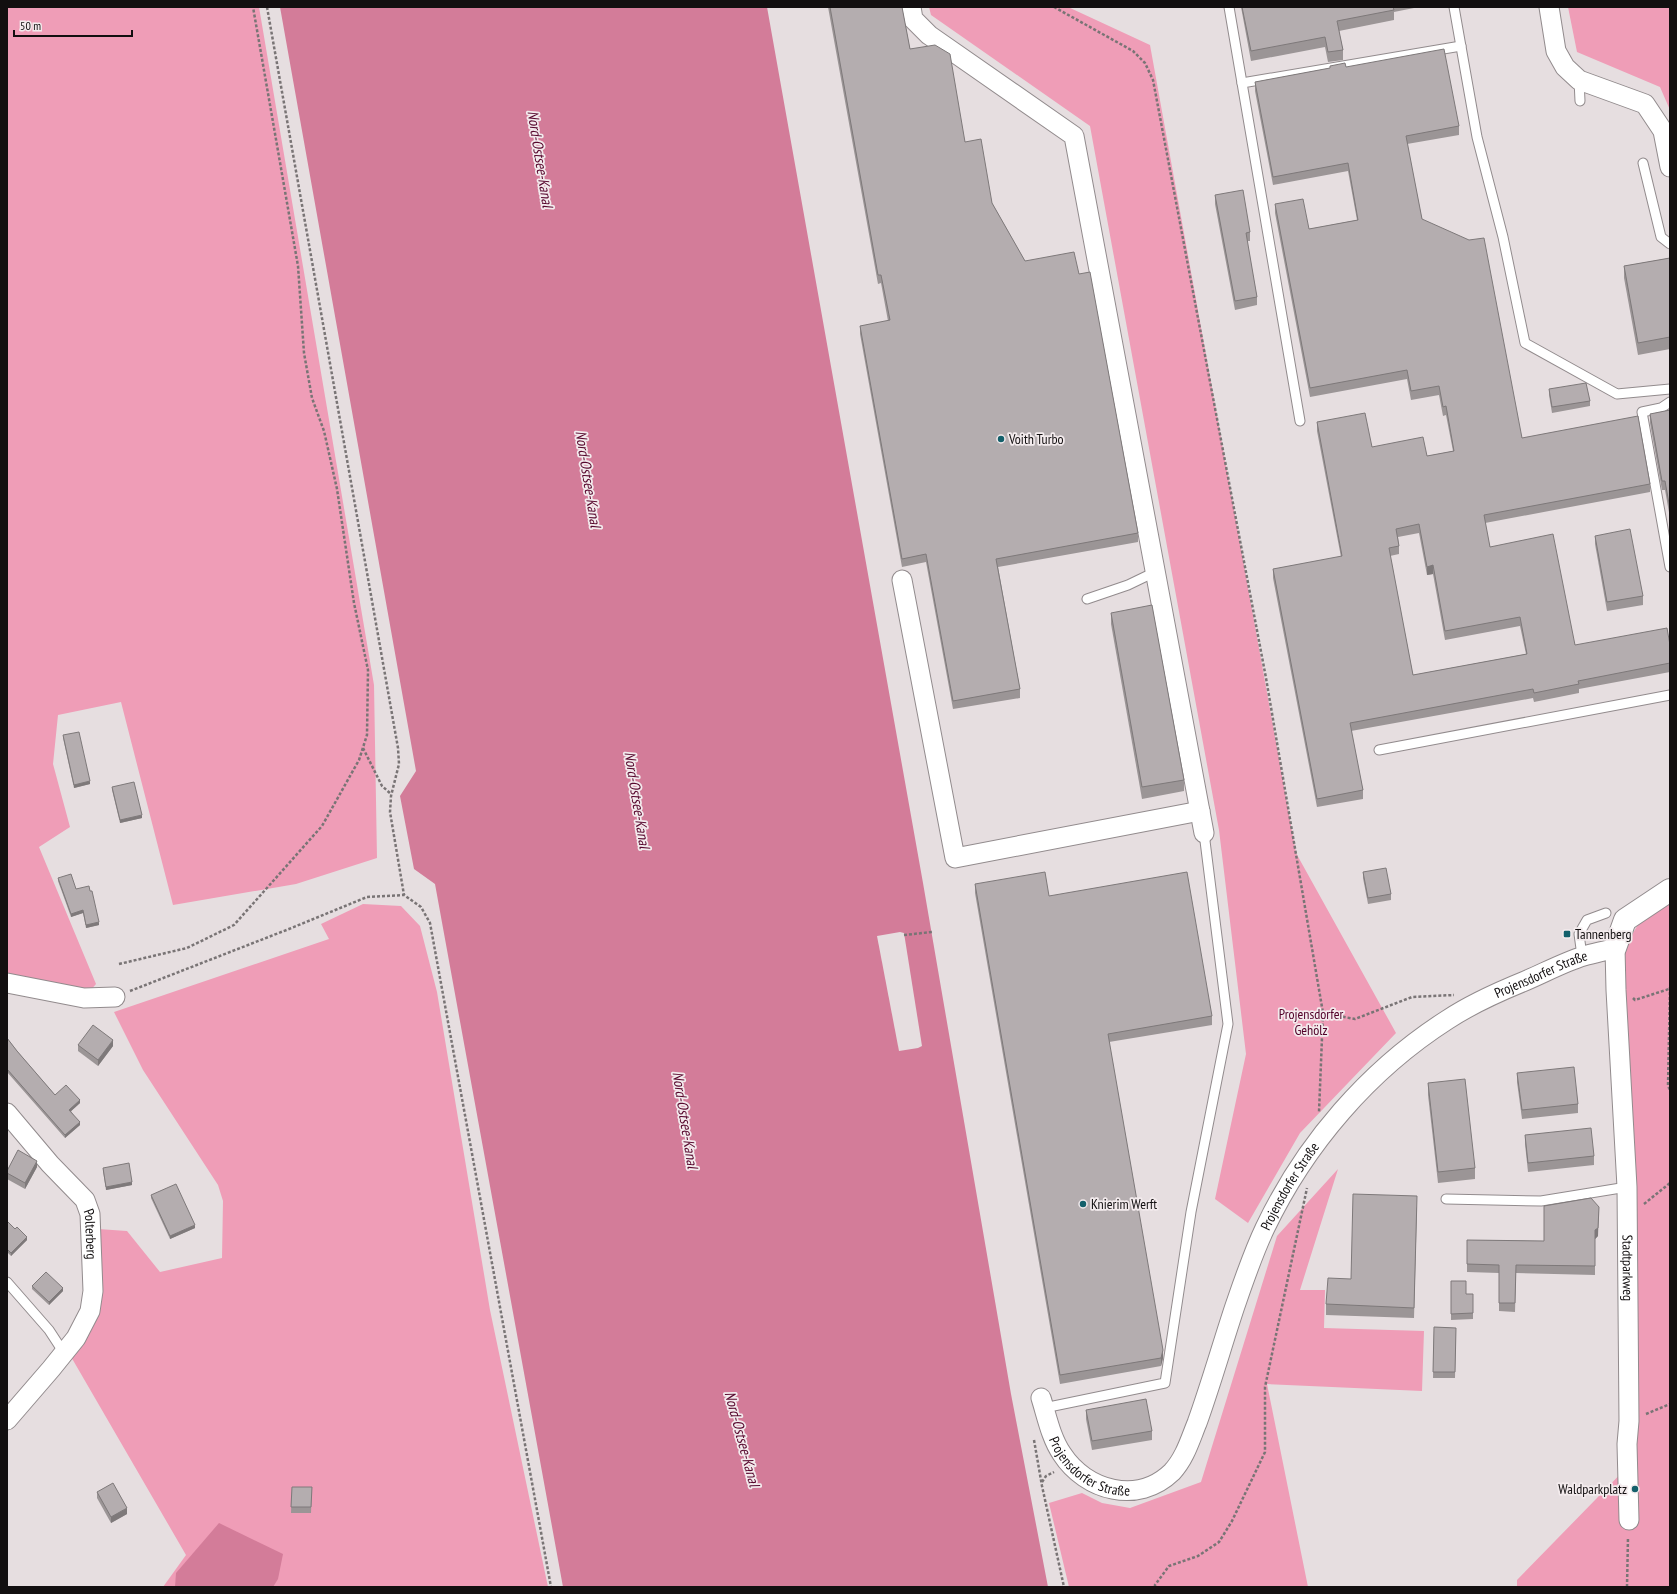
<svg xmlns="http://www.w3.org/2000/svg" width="1677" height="1594" viewBox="0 0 1677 1594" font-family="'PT Sans Narrow',sans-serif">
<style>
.green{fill:#ef9db7}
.water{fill:#d37c99}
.pier{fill:#e6dee0}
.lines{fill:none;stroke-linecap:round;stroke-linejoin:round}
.lane-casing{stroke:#928b8d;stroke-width:11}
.street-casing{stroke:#928b8d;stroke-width:21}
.secondary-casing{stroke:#928b8d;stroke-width:24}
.path{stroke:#797475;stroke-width:2.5;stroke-dasharray:3 2;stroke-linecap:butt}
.lane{stroke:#fff;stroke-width:9}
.street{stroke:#fff;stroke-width:19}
.secondary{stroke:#fff;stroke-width:22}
.wall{fill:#9b9596;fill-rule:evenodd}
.shaded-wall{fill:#7e797a}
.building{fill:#b4adaf;stroke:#7e797a;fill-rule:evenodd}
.poi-dot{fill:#13606b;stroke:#f3ebed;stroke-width:1.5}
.labels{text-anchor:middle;stroke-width:3.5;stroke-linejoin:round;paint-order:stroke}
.poi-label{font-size:14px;fill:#120f10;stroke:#f3ebed;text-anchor:start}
.street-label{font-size:14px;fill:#120f10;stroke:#f3ebed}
.park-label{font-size:14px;fill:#510028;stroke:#f3ebed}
.water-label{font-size:15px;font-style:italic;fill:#57072d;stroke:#f3ebed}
</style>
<rect width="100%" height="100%" fill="#e6dee0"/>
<g class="green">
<path d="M7,7H259L374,685L377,858L296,884L173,905L121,702L58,715L53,764L70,827L39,847L96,984L84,998L7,983Z"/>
<path d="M929,7H1068L1150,45L1296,853L1396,1033L1300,1133L1248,1223L1215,1199L1246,1054L1219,830L1090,126L931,15Z"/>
<path d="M1568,7H1670V110L1660,87L1577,52Z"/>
<path d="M1670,902V1587H1517V1580L1636,1458L1634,1135L1621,970L1625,946L1639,923Z"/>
<path d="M363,904L401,906L420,926L437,992L490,1310L548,1587H163L186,1555L70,1355L83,1339L98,1229L127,1231L160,1272L222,1258L223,1201L218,1185L143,1070L114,1012L329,939L321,924Z"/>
<path d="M1338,1169L1300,1290H1325L1324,1328L1424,1331L1422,1391L1267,1384L1308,1587H1069L1049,1503L1082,1493L1102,1503L1130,1508L1201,1482L1277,1236Z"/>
</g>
<g class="water">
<path d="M280,7H767L923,883L1011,1394L1048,1587H563L435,884L414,869L400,796L416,771Z"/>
<path d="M219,1523L283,1554L278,1579L273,1587H175L176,1573Z"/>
</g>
<path class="pier" d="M900,932L904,933L922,1046L918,1048L899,1051L877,936Z"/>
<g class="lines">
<defs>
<g id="lane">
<path d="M1229,7L1242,83"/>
<path d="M1454,7L1477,137L1503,237L1525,343L1617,394L1670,389"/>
<path d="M1579,80L1580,101"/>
<path d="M1643,163L1661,237L1670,244"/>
<path d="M1670,402L1661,408L1642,412L1670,567"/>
<path d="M1300,421L1242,83L1461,46"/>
<path d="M1087,599L1128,585L1155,572"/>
<path d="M1379,750L1670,695"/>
<path d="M1582,956L1579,934L1587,920L1606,913"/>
<path d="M1446,1199L1541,1201L1627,1187"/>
<path d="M7,1282L49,1330L64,1353"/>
<path d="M1044,1408L1165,1383L1191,1212L1228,1024L1204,833"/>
</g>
<g id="street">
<path d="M911,7L913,19L929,35L1074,136L1204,833"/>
<path d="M1549,7L1556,51L1565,67L1579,80L1645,104L1663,131L1670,167"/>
<path d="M902,580L955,858L1200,811"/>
<path d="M7,983L84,998L115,997"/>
<path id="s1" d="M7,1113L50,1164L85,1200L90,1214L93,1291L90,1311L76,1338L51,1369L7,1420"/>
<path id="s2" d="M1041,1398C1047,1417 1051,1438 1062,1454C1086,1491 1138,1505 1172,1472C1185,1458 1190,1440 1197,1423C1211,1384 1222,1345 1235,1306C1244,1280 1253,1253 1265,1228C1305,1144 1369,1070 1447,1020C1471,1004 1498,992 1525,981C1544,973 1564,962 1584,956C1594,953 1605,951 1615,948L1616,990L1627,1187L1629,1421L1627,1444L1629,1520"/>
</g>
<path id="secondary" d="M1615,948L1625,920L1670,890"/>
</defs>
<use href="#lane" class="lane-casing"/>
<use href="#street" class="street-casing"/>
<use href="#secondary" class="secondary-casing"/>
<g class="path">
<path d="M267,7L398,748L399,764L391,796L390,812L404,895"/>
<path d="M1054,7L1133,51L1145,63L1153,80L1266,678L1323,1013L1319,1112"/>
<path d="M363,748L382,786L391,794"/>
<path d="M904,935L932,932"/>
<path d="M119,964L187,948L234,925L322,826L359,760L367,735L368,670L354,603L337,489L324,431L312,398L304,353L298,266L253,7"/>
<path d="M1670,987L1668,1086L1670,1090"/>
<path d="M130,991L289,929L367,897L404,895L421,907L430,923L551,1587"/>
<path d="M1633,998L1635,1000L1669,989"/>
<path d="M1323,1013L1355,1019L1412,997L1454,995"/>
<path d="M1644,1204L1670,1183"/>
<path d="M1646,1414L1670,1404"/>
<path d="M1034,1440L1042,1486L1064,1587"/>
<path d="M1042,1482L1046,1476L1054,1472"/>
<path d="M1155,1587V1585L1169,1566L1198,1556L1219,1542L1232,1521L1265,1452V1387L1307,1188"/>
<path d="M1627,1587L1628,1537"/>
</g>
<use href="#lane" class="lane"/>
<use href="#street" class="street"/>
<use href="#secondary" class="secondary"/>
</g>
<g class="wall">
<path d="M828,7H902L910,49L965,142L992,203L1025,261L1079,274L1138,533V542L998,567L1020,689V698L953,709L926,562L902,567L860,334V326L888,321L881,283L878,284Z"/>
<path d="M1241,7H1419L1394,12V20L1339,31L1343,50V60L1328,62L1325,47L1251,61Z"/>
<path d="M1330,66L1346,67L1459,126V135L1407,144L1422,219L1522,438L1650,484V492L1485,523L1490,547L1575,645H1670V672L1579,689V693L1534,702L1533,698L1351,731L1363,790V799L1317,807L1273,578V569L1341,557L1317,431V422L1372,447L1427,456L1453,451L1446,415L1443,416L1439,395L1411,400L1407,379L1310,397L1275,213V204L1309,229L1357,220L1348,171L1273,185L1255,91V82L1330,68ZM1419,533L1427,575L1433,574L1445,640L1520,626L1526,654L1413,675L1390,556L1399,554V546L1398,537Z"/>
<path d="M1215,195L1250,232V241H1247L1257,297V305L1235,310L1215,204Z"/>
<path d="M1670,258V349L1638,355L1624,278V266Z"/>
<path d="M1549,389L1590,401V406L1552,413L1549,395Z"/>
<path d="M1670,410V518L1665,490H1662L1650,423V414Z"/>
<path d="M1595,536L1643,596V605L1607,611L1595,544Z"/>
<path d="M1111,613L1184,780V791L1142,799L1111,624Z"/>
<path d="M63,735L90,784L74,788L63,738Z"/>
<path d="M112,787L142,818L120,823L112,790Z"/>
<path d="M1363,872L1391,894V900L1368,904L1363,878Z"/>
<path d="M58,878L76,889L99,925L86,928L83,913L71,917L58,881Z"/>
<path d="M975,884L1049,896L1212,1016V1025L1109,1042L1163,1358L1161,1366L1060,1384L975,893Z"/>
<path d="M7,1038L17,1051L55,1095L80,1103L71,1111L80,1125L65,1138L7,1072Z"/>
<path d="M78,1045L113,1046L98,1066L78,1051Z"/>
<path d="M1517,1073L1578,1104V1113L1522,1119L1517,1082Z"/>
<path d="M1428,1083L1475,1168V1179L1438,1183L1428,1095Z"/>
<path d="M1525,1135L1594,1156V1165L1528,1172L1525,1144Z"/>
<path d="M37,1167L25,1189L7,1179V1171Z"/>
<path d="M103,1168L132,1185L106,1190L103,1171Z"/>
<path d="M151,1195L195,1228L170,1239L151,1198Z"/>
<path d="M1417,1207L1414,1318L1326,1315V1304L1351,1279Z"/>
<path d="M7,1221L27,1240L11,1256L7,1252Z"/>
<path d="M1598,1236L1595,1239V1275L1516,1273L1515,1312L1499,1311V1273L1467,1272V1240L1544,1241Z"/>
<path d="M1451,1281L1466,1294H1473V1319L1451,1320Z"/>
<path d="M32,1286L63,1291L49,1305L32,1289Z"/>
<path d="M1434,1327L1456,1328L1455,1378H1433Z"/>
<path d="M1086,1410L1152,1431V1440L1092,1450L1086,1419Z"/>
<path d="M292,1487H312L311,1513H291Z"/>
<path d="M97,1492L127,1514L111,1523L97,1498Z"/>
</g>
<g class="shaded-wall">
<path d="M1433,565V574L1427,575V567Z"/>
<path d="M90,781V784L74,788V785Z"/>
<path d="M142,815V818L120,823V820Z"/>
<path d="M83,910V913L71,917V914Z"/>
<path d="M99,922V925L86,928V925Z"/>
<path d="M113,1040V1046L98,1066V1060Z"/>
<path d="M80,1100V1103L69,1113V1110Z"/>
<path d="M80,1122V1125L65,1138V1135Z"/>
<path d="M37,1161V1167L25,1189V1183Z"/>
<path d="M132,1182V1185L106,1190V1187Z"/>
<path d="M1599,1207L1598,1236L1595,1239V1275V1230Z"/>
<path d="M195,1225V1228L170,1239V1236Z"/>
<path d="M27,1237V1240L11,1256V1253Z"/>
<path d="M63,1288V1291L49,1305V1302Z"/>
<path d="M1163,1350V1358L1161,1366V1358Z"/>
<path d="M127,1508V1514L111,1523V1517Z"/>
</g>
<g class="building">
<path d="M830,7H902L910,49L935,45L950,54L965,142L981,139L992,203L1025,261L1074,252L1079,274L1090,272L1138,533L996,559L1020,689L953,701L926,554L902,559L860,326L890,320L881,275H878Z"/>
<path d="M1242,7H1393L1394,10L1337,21L1343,50L1328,52L1325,37L1251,51Z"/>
<path d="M1444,49L1459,126L1406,136L1422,219L1469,240L1484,238L1522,438L1638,416L1650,484L1484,515L1490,547L1553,534L1575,645L1667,628L1670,645V663L1578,681L1579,684L1534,693L1533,689L1350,723L1363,790L1317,799L1273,569L1342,556L1317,422L1365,413L1372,447L1423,437L1427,456L1454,451L1446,406L1443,407L1439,386L1411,391L1407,370L1310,388L1275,204L1303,199L1309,229L1358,220L1348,163L1273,177L1255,82L1330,68V66L1345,63L1346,67ZM1419,524L1427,567L1433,565L1445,631L1520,617L1527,654L1413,675L1389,548L1399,546L1396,529Z"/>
<path d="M1243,190L1250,232L1246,233L1257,297L1235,301L1215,195Z"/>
<path d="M1670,258V337L1638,343L1624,266Z"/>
<path d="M1586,383L1590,401L1552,407L1549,389Z"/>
<path d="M1670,410V509L1665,481H1662L1650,414Z"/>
<path d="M1630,529L1643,596L1607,602L1595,536Z"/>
<path d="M1152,605L1184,780L1142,787L1111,613Z"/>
<path d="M79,732L90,781L74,785L63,735Z"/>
<path d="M134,782L142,815L120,820L112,787Z"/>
<path d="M1386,868L1391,894L1368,898L1363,872Z"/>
<path d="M1045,872L1049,896L1187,872L1212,1016L1108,1034L1163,1350L1161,1358L1060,1375L975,884Z"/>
<path d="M71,874L76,889L89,886L90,891H92L99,922L86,925L83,910L71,914L58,878Z"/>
<path d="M93,1025L113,1040L98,1060L78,1045Z"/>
<path d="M7,1038L17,1051L55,1095L66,1085L80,1100L69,1110L80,1122L65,1135L7,1069Z"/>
<path d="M1574,1067L1578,1104L1522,1110L1517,1073Z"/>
<path d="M1465,1079L1475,1168L1438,1172L1428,1083Z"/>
<path d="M1591,1128L1594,1156L1528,1163L1525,1135Z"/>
<path d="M18,1150L37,1161L25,1183L7,1173V1171Z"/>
<path d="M129,1163L132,1182L106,1187L103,1168Z"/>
<path d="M176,1184L195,1225L170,1236L151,1195Z"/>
<path d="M1353,1194L1417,1196L1414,1308L1326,1304L1328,1278L1351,1279Z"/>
<path d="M1591,1198L1599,1207L1598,1228L1595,1230V1266L1516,1265L1515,1303H1499V1265L1467,1264V1240L1544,1241V1206Z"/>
<path d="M7,1221L15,1229L17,1227L27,1237L11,1253L7,1249Z"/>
<path d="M46,1272L63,1288L49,1302L32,1286Z"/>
<path d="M1451,1281H1466V1294H1473V1313L1451,1314Z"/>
<path d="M1434,1327L1456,1328L1455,1372H1433Z"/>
<path d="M1146,1399L1152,1431L1092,1441L1086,1410Z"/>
<path d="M113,1483L127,1508L111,1517L97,1492Z"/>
<path d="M292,1487H312L311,1507H291Z"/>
</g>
<g class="poi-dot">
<circle cx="1001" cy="439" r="4"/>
<rect x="1563" y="930" width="8" height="8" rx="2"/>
<circle cx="1083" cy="1204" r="4"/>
<circle cx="1635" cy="1489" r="4"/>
</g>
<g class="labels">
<g class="poi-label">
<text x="1009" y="444">Voith Turbo</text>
<text x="1575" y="939">Tannenberg</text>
<text x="1091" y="1209">Knierim Werft</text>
<text x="1627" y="1494" text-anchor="end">Waldparkplatz</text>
</g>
<g class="street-label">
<text dy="5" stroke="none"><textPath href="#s2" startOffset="834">Projensdorfer Straße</textPath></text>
<text dy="5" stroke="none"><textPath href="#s2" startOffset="498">Projensdorfer Straße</textPath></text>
<text dy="5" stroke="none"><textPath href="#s1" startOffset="152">Polterberg</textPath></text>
<text dy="5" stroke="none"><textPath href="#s2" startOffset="1233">Stadtparkweg</textPath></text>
<text dy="5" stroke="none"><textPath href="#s2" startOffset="91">Projensdorfer Straße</textPath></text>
</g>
<g class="park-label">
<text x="1311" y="1019">Projensdorfer<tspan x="1311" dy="16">Gehölz</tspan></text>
</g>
<g class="water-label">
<text transform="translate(540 159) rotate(81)" y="5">Nord-Ostsee-Kanal</text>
<text transform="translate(588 479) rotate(81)" y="5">Nord-Ostsee-Kanal</text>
<text transform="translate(637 800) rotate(81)" y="5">Nord-Ostsee-Kanal</text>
<text transform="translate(685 1120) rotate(81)" y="5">Nord-Ostsee-Kanal</text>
<text transform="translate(742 1439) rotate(75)" y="5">Nord-Ostsee-Kanal</text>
</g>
</g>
<rect width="1677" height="1594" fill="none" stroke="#120f10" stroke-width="16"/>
<path d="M14 30v6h118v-6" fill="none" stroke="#120f10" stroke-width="2"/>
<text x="20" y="30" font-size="12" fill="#120f10" stroke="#f3ebed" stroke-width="3" paint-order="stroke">50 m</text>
</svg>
